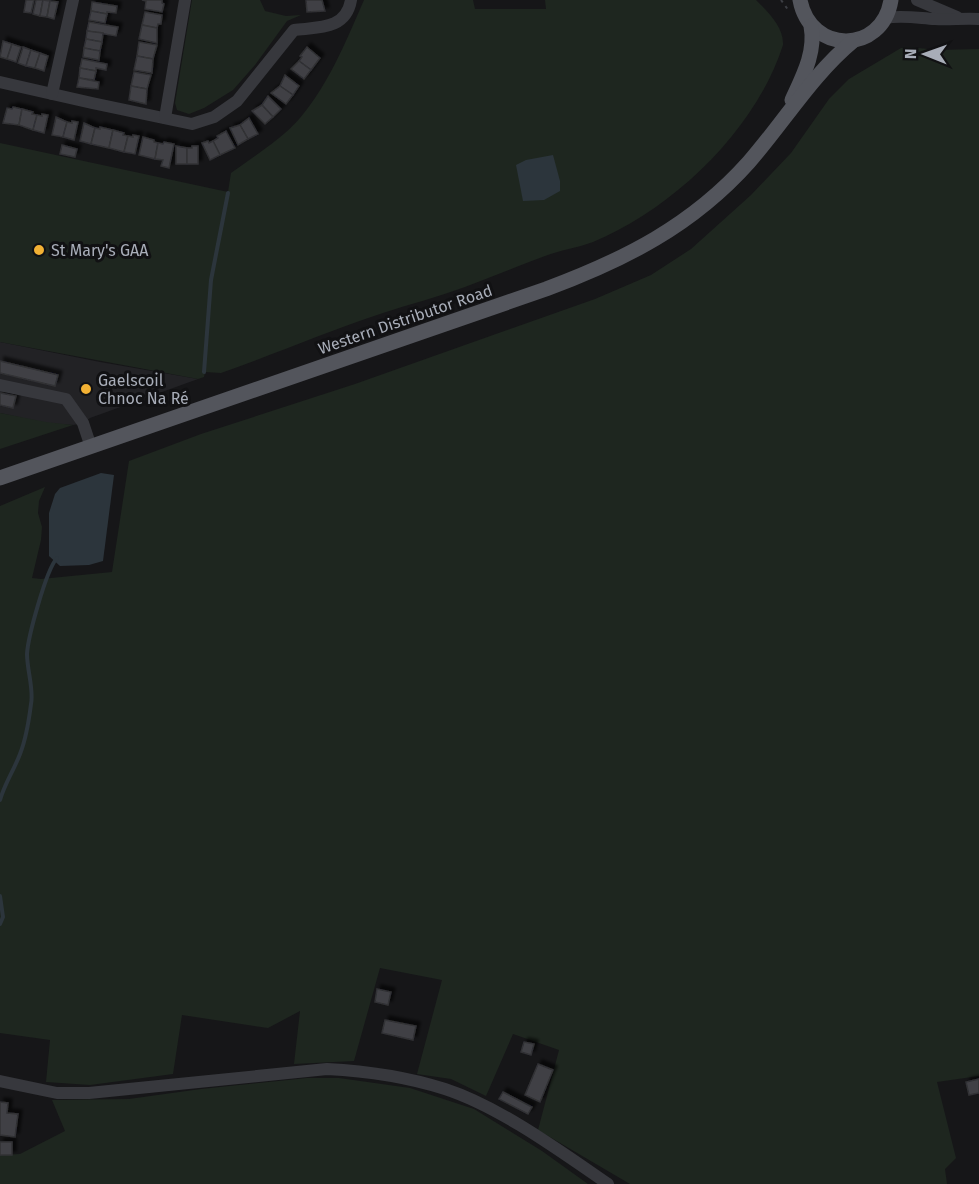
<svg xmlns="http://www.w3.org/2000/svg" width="979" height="1184" viewBox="0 0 979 1184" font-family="'Fira Sans',sans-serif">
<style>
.built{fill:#222225}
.green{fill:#1e261f}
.water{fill:#2c353c}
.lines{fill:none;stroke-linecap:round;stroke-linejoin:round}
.stream{stroke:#2c353c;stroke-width:4}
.building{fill:#404145;stroke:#303034;stroke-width:1.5;filter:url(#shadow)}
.path{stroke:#3d3f44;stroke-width:2;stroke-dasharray:3 4.5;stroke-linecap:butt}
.minor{stroke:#37383d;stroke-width:12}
.major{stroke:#53555c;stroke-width:15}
.poi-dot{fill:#f2b134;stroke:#111113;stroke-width:2}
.labels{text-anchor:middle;stroke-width:6;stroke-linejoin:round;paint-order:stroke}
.poi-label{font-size:16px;fill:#a8adb8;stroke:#111113;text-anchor:start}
.street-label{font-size:16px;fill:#a8adb8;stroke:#111113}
</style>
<defs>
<filter id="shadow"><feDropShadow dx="4" dy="-4" stdDeviation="1.5" flood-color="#0009"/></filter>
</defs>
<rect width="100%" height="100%" fill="#161618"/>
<path class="built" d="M0,342L100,362L198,379L90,418L83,423L73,425L46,423L0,413Z"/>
<g class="green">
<path d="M192,0H260L265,11L286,16L301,15L287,21L255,65L233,90L204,108L189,114L177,110L175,103Z"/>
<path d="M364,0H473L475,9H546L545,0H756C768,12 784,27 783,45C756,130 673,209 593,242C577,248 560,250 545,256C518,266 492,277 465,287C438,297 410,304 383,313C328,331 275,354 221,373L205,372L204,377L198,379L0,342V143L228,192L231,173C254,156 281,140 300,118C329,84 346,41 364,0Z"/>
<path d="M908,47L938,50L979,49V1076L937,1082L956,1158L945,1169L947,1184H630L538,1130L559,1050L513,1034L486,1096L451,1079L417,1074L442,980L380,968L354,1061L294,1064L300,1011L268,1028L182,1015L173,1074L90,1085L46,1082L50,1040L0,1033V506L45,487L39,501L38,513L42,527L41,540L32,578L41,579L112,572L129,461L201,434L355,384L595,299L651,275L691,249L751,195L791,153L829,99L849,79L901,48Z"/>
<path d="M0,413L46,422L73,425L0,449Z"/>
<path d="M307,1078H339L410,1088L474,1109L542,1151L588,1184H0V1155L20,1154L65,1131L52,1100L129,1099L201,1089Z"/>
</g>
<g class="water">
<path d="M553,155L560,181V191L544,200L523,201L516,165L526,160Z"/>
<path d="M101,473L114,475L103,561L89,565L60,566L49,556V513L55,494L60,488Z"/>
</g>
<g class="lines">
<g class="stream">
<path d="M204,372L211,280L228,193"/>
<path d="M0,800C5,783 14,770 20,754C26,739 29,720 31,704C34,690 27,670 27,654C28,637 46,570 57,558"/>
<path d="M0,896L3,917L0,924"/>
</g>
</g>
<g class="building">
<path d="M26,0H34L31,13L24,12Z"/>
<path d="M36,0H43L40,16L33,14Z"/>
<path d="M43,0L50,1L47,17L40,16Z"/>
<path d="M142,0H162V3L164,4L162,12L145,9L146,1Z"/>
<path d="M306,0H322L325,11L307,12Z"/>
<path d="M50,1L58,2L54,19L47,17Z"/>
<path d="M92,2L117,6L116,13L107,12V14L91,11Z"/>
<path d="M91,11L107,14L105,23L89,20Z"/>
<path d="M145,12L162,15L161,24H158L157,28L142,25Z"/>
<path d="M89,22L118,27L116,36L87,31Z"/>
<path d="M142,25L157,28V43L139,39Z"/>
<path d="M87,31L103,33L102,42L86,39Z"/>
<path d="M86,39L102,42L100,51L84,48Z"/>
<path d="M3,41L12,44L7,59L0,57Z"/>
<path d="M139,42L157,45L153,59L137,56Z"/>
<path d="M12,44L21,47L16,62L7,59Z"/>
<path d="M23,47L31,50L26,66L18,63Z"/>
<path d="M307,47L320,58L311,70L299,61L302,57L300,56Z"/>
<path d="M84,48L100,51L99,60L83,57Z"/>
<path d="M31,50L40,53L35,68L26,66Z"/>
<path d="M40,53L48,56L44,71L35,68Z"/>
<path d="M137,56L153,59L152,73L134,70Z"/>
<path d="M82,59L107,64L106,70L96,68V71L80,68Z"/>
<path d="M299,61L311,70L304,79L291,69Z"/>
<path d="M80,68L96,71L94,80L79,78Z"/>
<path d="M134,72L151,75L147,89L131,86Z"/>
<path d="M285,75L299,86L293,95L280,86Z"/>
<path d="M79,78L99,82L98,89L77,87Z"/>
<path d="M131,86L147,89L146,104L129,100Z"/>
<path d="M280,86L293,95L286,104L271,93Z"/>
<path d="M268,96L281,109L273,117L262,105Z"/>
<path d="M262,105L273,117L265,124L252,111Z"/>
<path d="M13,107L22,109L19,125L3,123L7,108L12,109Z"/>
<path d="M22,109L33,112L32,114L37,115L33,130L19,125Z"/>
<path d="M42,114L48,115L44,133L33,130L37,115L42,116Z"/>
<path d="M56,117L67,122L63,137L52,135Z"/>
<path d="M249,118L258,134L248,139L240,125Z"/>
<path d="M72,121L78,122L74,140L63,137L67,122L72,123Z"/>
<path d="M84,123L95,128L91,144L80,141Z"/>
<path d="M240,125L248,139L238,145L230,128Z"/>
<path d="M100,127L113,130L109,148L91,144L95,128L100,129Z"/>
<path d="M113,130L124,133L123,135L128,136L124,152L109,148Z"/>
<path d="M226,131L235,148L220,155L213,141L218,138L217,136Z"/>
<path d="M133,135L139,136L135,154L124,152L128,136L133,137Z"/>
<path d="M143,137L154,140V142L158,143L155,159L139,155Z"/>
<path d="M208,141L209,143L213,141L220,155L210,160L202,143Z"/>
<path d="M164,142L174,144L169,168L161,166L163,160L155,159L158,143L163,144Z"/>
<path d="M62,145L77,149L75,157L60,154Z"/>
<path d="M176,146L187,148V164H176Z"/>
<path d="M192,146H198V164H187V148H192Z"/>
<path d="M0,361L58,375L55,386L0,373Z"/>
<path d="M0,393L16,396L13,408L0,405Z"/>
<path d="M377,989L391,992L388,1005L375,1002Z"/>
<path d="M385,1020L416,1026L413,1040L382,1033Z"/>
<path d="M524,1042L534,1044L531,1055L521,1052Z"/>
<path d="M538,1064L553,1070L540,1102L525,1095Z"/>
<path d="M979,1079V1093L969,1095L966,1082Z"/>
<path d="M503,1092L532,1107L528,1114L499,1099Z"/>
<path d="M0,1102L8,1103L7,1113L18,1114L15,1137L0,1135Z"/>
<rect x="0" y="1142" width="12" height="13"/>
</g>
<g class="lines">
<path class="path" d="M781,0L789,11"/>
<g class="minor">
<path d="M917,0L957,17"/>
<path d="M885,18C902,15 918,18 935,19C949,20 964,18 979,19"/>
<path d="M0,82L92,103L192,124L214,117L237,101L294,30C318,27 346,30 351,0"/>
<path d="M52,94L73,0"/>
<path d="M165,118L185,0"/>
<path d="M0,385L66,399L83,423L91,447"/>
<path d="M0,1081L57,1093H89L327,1069C367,1071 407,1077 445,1089C500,1107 560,1151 608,1184"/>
</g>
<g class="major">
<path d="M800,0C810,54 882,55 891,0"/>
<path d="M792,100C803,76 816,52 811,26"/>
<path d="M0,478L546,289C624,260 692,226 749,162C784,122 812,75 853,41"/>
</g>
</g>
<g class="poi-dot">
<circle cx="39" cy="250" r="6"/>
<circle cx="86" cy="389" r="6"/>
</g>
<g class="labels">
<g class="poi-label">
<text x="51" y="256">St Mary's GAA</text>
<text x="98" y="386">Gaelscoil<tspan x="98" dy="18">Chnoc Na Ré</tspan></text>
</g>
<g class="street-label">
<text transform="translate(405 319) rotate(-19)" y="6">Western Distributor Road</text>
</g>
</g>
<g transform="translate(925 54) rotate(271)" stroke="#111113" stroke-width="4.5" paint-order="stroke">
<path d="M0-4.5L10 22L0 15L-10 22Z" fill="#a8adb8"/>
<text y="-9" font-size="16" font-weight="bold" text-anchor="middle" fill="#a8adb8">N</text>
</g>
</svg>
